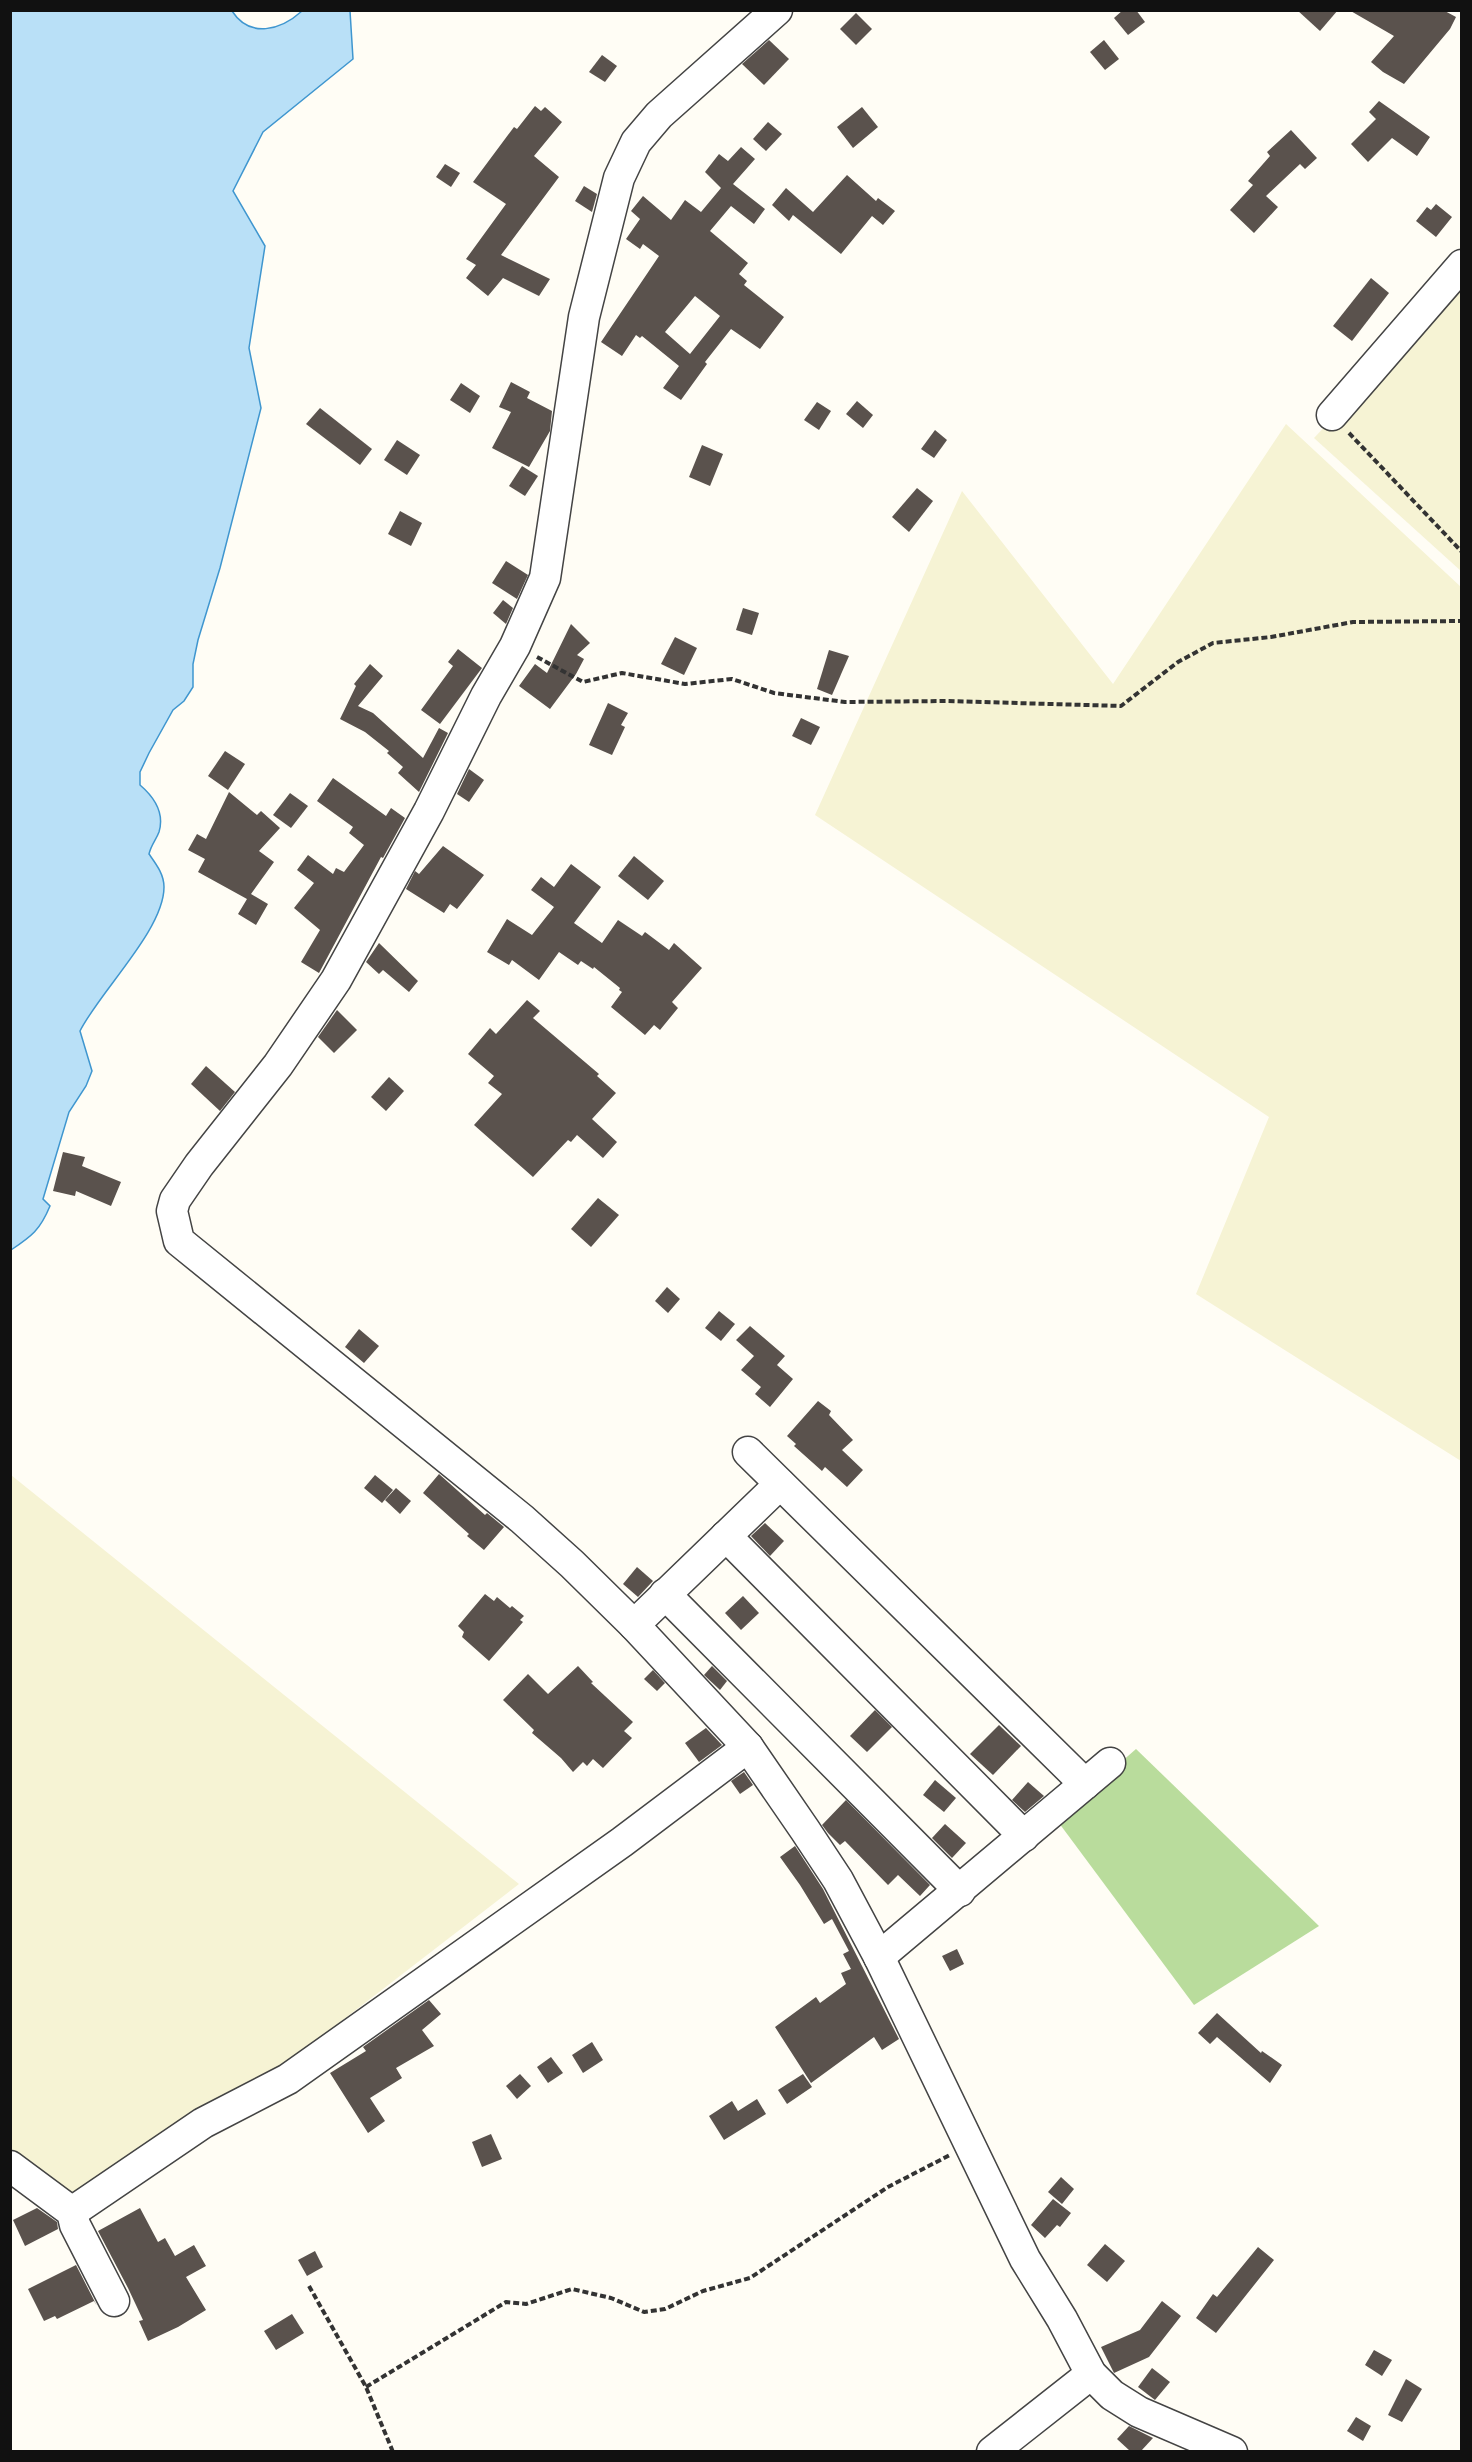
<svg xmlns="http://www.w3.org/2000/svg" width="1472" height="2462" viewBox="0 0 1472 2462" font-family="'Times New Roman',serif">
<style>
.farmland{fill:#f6f3d4}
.forest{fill:#b9dc9c}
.water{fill:#b9e0f7;stroke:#3f96cf;stroke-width:1.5}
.building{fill:#5a524d;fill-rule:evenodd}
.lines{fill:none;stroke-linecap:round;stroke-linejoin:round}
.minor-casing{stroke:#444;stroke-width:33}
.path{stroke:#333;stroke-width:4;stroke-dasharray:6 3;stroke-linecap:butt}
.minor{stroke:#fff;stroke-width:30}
</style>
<rect width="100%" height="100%" fill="#fffdf5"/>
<g class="farmland">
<path d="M1461,284V571L1314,438Z"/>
<path d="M1286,424L1461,587V1461L1196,1294L1269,1117L815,815L962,491L1113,684Z"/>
<path d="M11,1475L519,1884L269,2077L75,2195L47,2183L11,2154Z"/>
</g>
<path class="forest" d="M1136,1749L1319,1926L1194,2005L1056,1819Z"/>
<path class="water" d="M11,10L232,11C250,39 281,30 302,11H350L353,59L263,132L233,191L265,246L249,348L261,408L220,568L198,640L193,664V687L184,701L173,710L149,753L140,772V785C154,797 165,812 159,832C156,840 151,845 149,854C156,864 164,874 164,887C164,930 100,991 80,1031L92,1071L86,1086L69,1112L43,1199L50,1206C40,1230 32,1236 11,1250Z"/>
<g class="building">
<path d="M1123,10H1136L1145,22L1128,35L1114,18Z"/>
<path d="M1297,10H1338L1320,31Z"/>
<path d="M1349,10H1443L1456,17L1450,29L1404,84L1383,72L1371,62L1394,36Z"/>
<path d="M856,13L872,29L856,45L840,29Z"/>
<path d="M769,40L789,59L764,85L742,64Z"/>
<path d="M1104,40L1119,59L1105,70L1090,52Z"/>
<path d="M602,55L617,66L605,82L589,72Z"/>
<path d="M1379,101L1430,137L1417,156L1392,138L1368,162L1351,144L1376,119L1369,112Z"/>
<path d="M535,106L541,111L545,107L562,122L534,156L559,177L501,255L550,279L539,296L503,278L488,296L466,278L476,265L466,259L506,204L473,182L514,127L517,129Z"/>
<path d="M862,107L878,127L853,148L837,127Z"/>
<path d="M768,122L782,134L766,151L753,139Z"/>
<path d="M1291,130L1317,158L1305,169L1300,164L1266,196L1278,207L1254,233L1230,210L1253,185L1248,181L1270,156L1267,152Z"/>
<path d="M741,147L755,159L733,184L765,209L754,224L731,206L710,231L748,263L739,274L747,281L744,285L784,317L760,349L731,329L705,362L707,364L681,400L663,388L679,366L642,336L640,338L636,335L622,356L601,342L659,256L643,244L640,249L626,239L640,219L631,211L643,196L671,220L685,200L701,212L721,188L705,172L719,154L728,161ZM695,296L720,316L690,354L665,332Z"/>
<path d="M445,164L460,173L451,187L436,177Z"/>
<path d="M847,175L876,201L878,198L895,211L883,225L872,216L841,254L793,215L789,221L772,205L786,188L813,212Z"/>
<path d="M584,186L597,194L592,212L575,201Z"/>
<path d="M1436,204L1452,217L1436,237L1416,221L1427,207L1431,210Z"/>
<path d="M1371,278L1389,293L1352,341L1333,326Z"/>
<path d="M511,382L530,392L527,398L552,411L550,431L529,467L492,448L511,412L499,407Z"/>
<path d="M461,383L480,396L470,413L450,400Z"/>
<path d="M857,401L873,415L863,428L846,414Z"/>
<path d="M817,402L831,411L819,430L804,420Z"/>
<path d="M320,408L372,449L360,465L306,424Z"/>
<path d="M935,430L947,440L934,458L921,449Z"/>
<path d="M397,440L420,455L407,475L384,460Z"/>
<path d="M702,445L723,454L710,486L689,477Z"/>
<path d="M522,466L538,476L525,496L509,486Z"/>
<path d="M917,488L933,501L909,532L892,517Z"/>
<path d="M400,511L422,523L411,546L388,534Z"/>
<path d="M506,561L528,575L517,599L492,583Z"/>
<path d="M503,600L513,608L506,624L493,613Z"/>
<path d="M743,608L759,613L752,635L736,630Z"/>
<path d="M571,624L590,643L577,655L584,659L576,674L550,709L519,686L535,664L547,673Z"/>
<path d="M675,637L697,648L684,675L661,664Z"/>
<path d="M458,649L482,668L440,724L421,710L453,666L448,662Z"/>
<path d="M829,650L849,656L832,695L817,689Z"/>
<path d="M370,664L383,676L358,706L373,713L423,758L439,728L448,733L419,792L398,773L403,767L387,753L389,751L365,732L340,719L356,686L354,684Z"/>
<path d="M608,703L628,713L621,725L625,727L612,755L589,745Z"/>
<path d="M801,718L820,727L811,745L792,736Z"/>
<path d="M225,751L245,764L228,790L208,776Z"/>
<path d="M469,769L484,780L469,802L457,794Z"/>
<path d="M333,778L386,816L391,808L405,818L383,858L381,857L319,973L301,962L320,930L294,908L314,883L297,870L308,855L333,874L336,868L344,872L364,845L349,833L353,827L317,801Z"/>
<path d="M229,792L257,815L261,811L280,828L259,851L274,862L251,894L268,904L256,925L238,914L247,899L198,872L205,859L188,850L197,834L206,839Z"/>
<path d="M290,793L308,806L291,828L273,815Z"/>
<path d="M443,846L484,875L457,909L450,904L444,913L406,889L415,871L419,874Z"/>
<path d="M634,856L664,881L648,900L618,876Z"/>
<path d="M571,864L601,887L574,923L602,943L618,920L642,936L645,932L669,950L674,943L702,968L672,1002L678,1008L660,1030L654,1025L645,1035L611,1007L622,992L619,990L620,988L594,967L593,969L581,961L578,965L559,952L539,980L512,960L509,965L487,952L507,919L532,935L554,907L531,890L541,877L554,887Z"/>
<path d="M379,943L418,981L409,992L383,970L379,974L366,962Z"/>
<path d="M527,1000L540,1011L533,1018L599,1074L597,1076L616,1093L592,1119L617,1142L603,1158L577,1135L571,1142L568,1140L533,1177L474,1125L502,1094L488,1083L494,1076L468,1054L490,1028L496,1034Z"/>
<path d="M337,1010L357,1030L334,1053L318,1037Z"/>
<path d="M206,1066L235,1092L220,1111L191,1084Z"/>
<path d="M389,1077L404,1091L386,1111L371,1097Z"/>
<path d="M63,1152L85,1157L82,1166L121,1182L111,1206L76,1191L75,1196L53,1191Z"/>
<path d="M598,1198L619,1215L591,1247L571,1229Z"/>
<path d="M667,1287L680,1299L668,1313L655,1301Z"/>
<path d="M719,1311L735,1324L721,1341L705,1328Z"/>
<path d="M750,1326L785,1356L777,1365L793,1379L770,1407L755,1394L761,1387L741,1370L754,1356L736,1340Z"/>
<path d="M359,1329L379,1346L364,1363L345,1347Z"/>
<path d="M818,1401L831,1411L829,1415L853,1440L842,1450L863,1470L847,1487L825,1467L822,1471L794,1446L796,1444L787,1436Z"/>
<path d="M439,1474L485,1515L487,1513L504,1527L484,1550L467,1536L469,1534L423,1493Z"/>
<path d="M375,1475L393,1490L382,1503L364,1488Z"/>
<path d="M396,1488L411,1501L400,1514L385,1500Z"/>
<path d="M765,1523L784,1541L770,1556L751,1536Z"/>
<path d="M637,1567L653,1581L638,1597L623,1584Z"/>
<path d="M485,1594L494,1601L497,1597L510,1608L512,1606L524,1616L520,1620L523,1622L489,1661L462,1637L464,1632L458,1626Z"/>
<path d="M743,1596L759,1613L741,1630L725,1613Z"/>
<path d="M578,1666L593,1682L591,1683L633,1722L624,1731L632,1738L603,1768L593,1759L587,1766L583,1762L573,1772L561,1758L532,1733L534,1730L503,1700L528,1674L548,1694Z"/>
<path d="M712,1666L727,1681L720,1690L704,1675Z"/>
<path d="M653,1670L665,1683L657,1691L644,1679Z"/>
<path d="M875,1710L892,1727L867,1752L850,1736Z"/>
<path d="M999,1725L1021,1746L993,1775L970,1754Z"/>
<path d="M706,1728L722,1745L699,1762L685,1743Z"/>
<path d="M744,1772L753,1785L740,1794L731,1781Z"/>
<path d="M935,1780L956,1798L944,1812L923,1795Z"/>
<path d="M1028,1782L1044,1796L1025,1812L1012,1800Z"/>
<path d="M846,1800L930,1885L920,1896L898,1875L888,1885L845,1841L840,1845L828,1833L822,1825Z"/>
<path d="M945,1824L966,1843L952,1858L932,1838Z"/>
<path d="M795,1846L823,1889L899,2039L882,2050L874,2037L811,2083L775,2027L816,1997L820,2003L846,1984L841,1973L851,1969L843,1954L849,1951L832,1919L824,1924L800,1885L780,1857Z"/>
<path d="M957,1949L964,1964L950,1971L942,1956Z"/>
<path d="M429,2000L441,2014L422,2030L434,2046L396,2068L402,2078L370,2098L385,2121L368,2133L330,2073L366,2051L363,2047Z"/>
<path d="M1217,2013L1261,2053L1262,2051L1282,2065L1270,2083L1217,2037L1210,2044L1198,2033Z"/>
<path d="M592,2042L603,2060L583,2073L572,2055Z"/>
<path d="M551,2057L563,2073L548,2083L537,2067Z"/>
<path d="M520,2074L531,2086L517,2099L506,2086Z"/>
<path d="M803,2074L812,2087L787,2104L778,2090Z"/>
<path d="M757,2099L766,2114L724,2140L709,2116L732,2101L738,2111Z"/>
<path d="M491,2134L502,2159L482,2167L472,2142Z"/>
<path d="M1061,2177L1074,2189L1062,2204L1048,2192Z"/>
<path d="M1053,2199L1071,2213L1060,2227L1057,2225L1045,2238L1031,2225Z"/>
<path d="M37,2208L57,2222L58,2229L25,2246L13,2220Z"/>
<path d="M140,2208L158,2242L165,2238L175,2256L194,2245L206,2266L186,2277L206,2310L178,2327L148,2341L139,2321L143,2320L128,2288L98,2231Z"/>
<path d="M1105,2244L1125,2261L1107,2282L1087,2265Z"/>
<path d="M1258,2247L1274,2260L1216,2333L1196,2318L1213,2294L1217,2297Z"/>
<path d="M315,2251L323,2267L307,2276L298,2260Z"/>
<path d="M76,2265L97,2306L94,2301L57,2319L55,2316L44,2321L28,2289Z"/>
<path d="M1162,2301L1181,2316L1149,2357L1114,2373L1101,2347L1140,2330Z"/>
<path d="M292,2314L304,2333L276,2350L264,2331Z"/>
<path d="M1374,2350L1392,2360L1382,2376L1365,2365Z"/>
<path d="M1152,2368L1170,2382L1155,2400L1138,2387Z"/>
<path d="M1406,2379L1422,2389L1402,2422L1388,2415Z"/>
<path d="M1356,2417L1371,2426L1363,2441L1347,2431Z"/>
<path d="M1129,2426L1153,2438L1141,2451H1130L1117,2439Z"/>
</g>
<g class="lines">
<defs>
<g id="minor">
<path d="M777,10L659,115L636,142L619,178L584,317L545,578L515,646L486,696L429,811L336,980L278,1065L199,1165L175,1200L172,1211L179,1241L522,1519L572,1564L634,1625L748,1747L805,1830L838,1880L879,1957L1025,2259L1062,2319L1091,2374L1112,2395L1139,2412L1232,2452"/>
<path d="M1332,415L1462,265"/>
<path d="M748,1452L1085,1784"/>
<path d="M726,1536L1024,1836"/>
<path d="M665,1594L960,1891"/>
<path d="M634,1625L780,1484"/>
<path d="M879,1957L1110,1763"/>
<path d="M10,2166L72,2212L75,2225L114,2301"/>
<path d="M72,2212L203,2123L288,2079L622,1842L748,1747"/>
<path d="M992,2452L1091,2374"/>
</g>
</defs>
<use href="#minor" class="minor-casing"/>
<g class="path">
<path d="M1349,433L1462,552"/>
<path d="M537,657L583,682L622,673L685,684L732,679L774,693L845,702L946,701L1121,706L1178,662L1213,643L1271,637L1353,622L1462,621"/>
<path d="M309,2286L366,2387L393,2452"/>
<path d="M366,2387L506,2302L526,2304L572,2289L611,2298L644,2312L665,2309L703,2291L750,2278L888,2187L950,2155"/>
</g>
<use href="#minor" class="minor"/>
</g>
<rect width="1472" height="2462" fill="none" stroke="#111111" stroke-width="24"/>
</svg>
